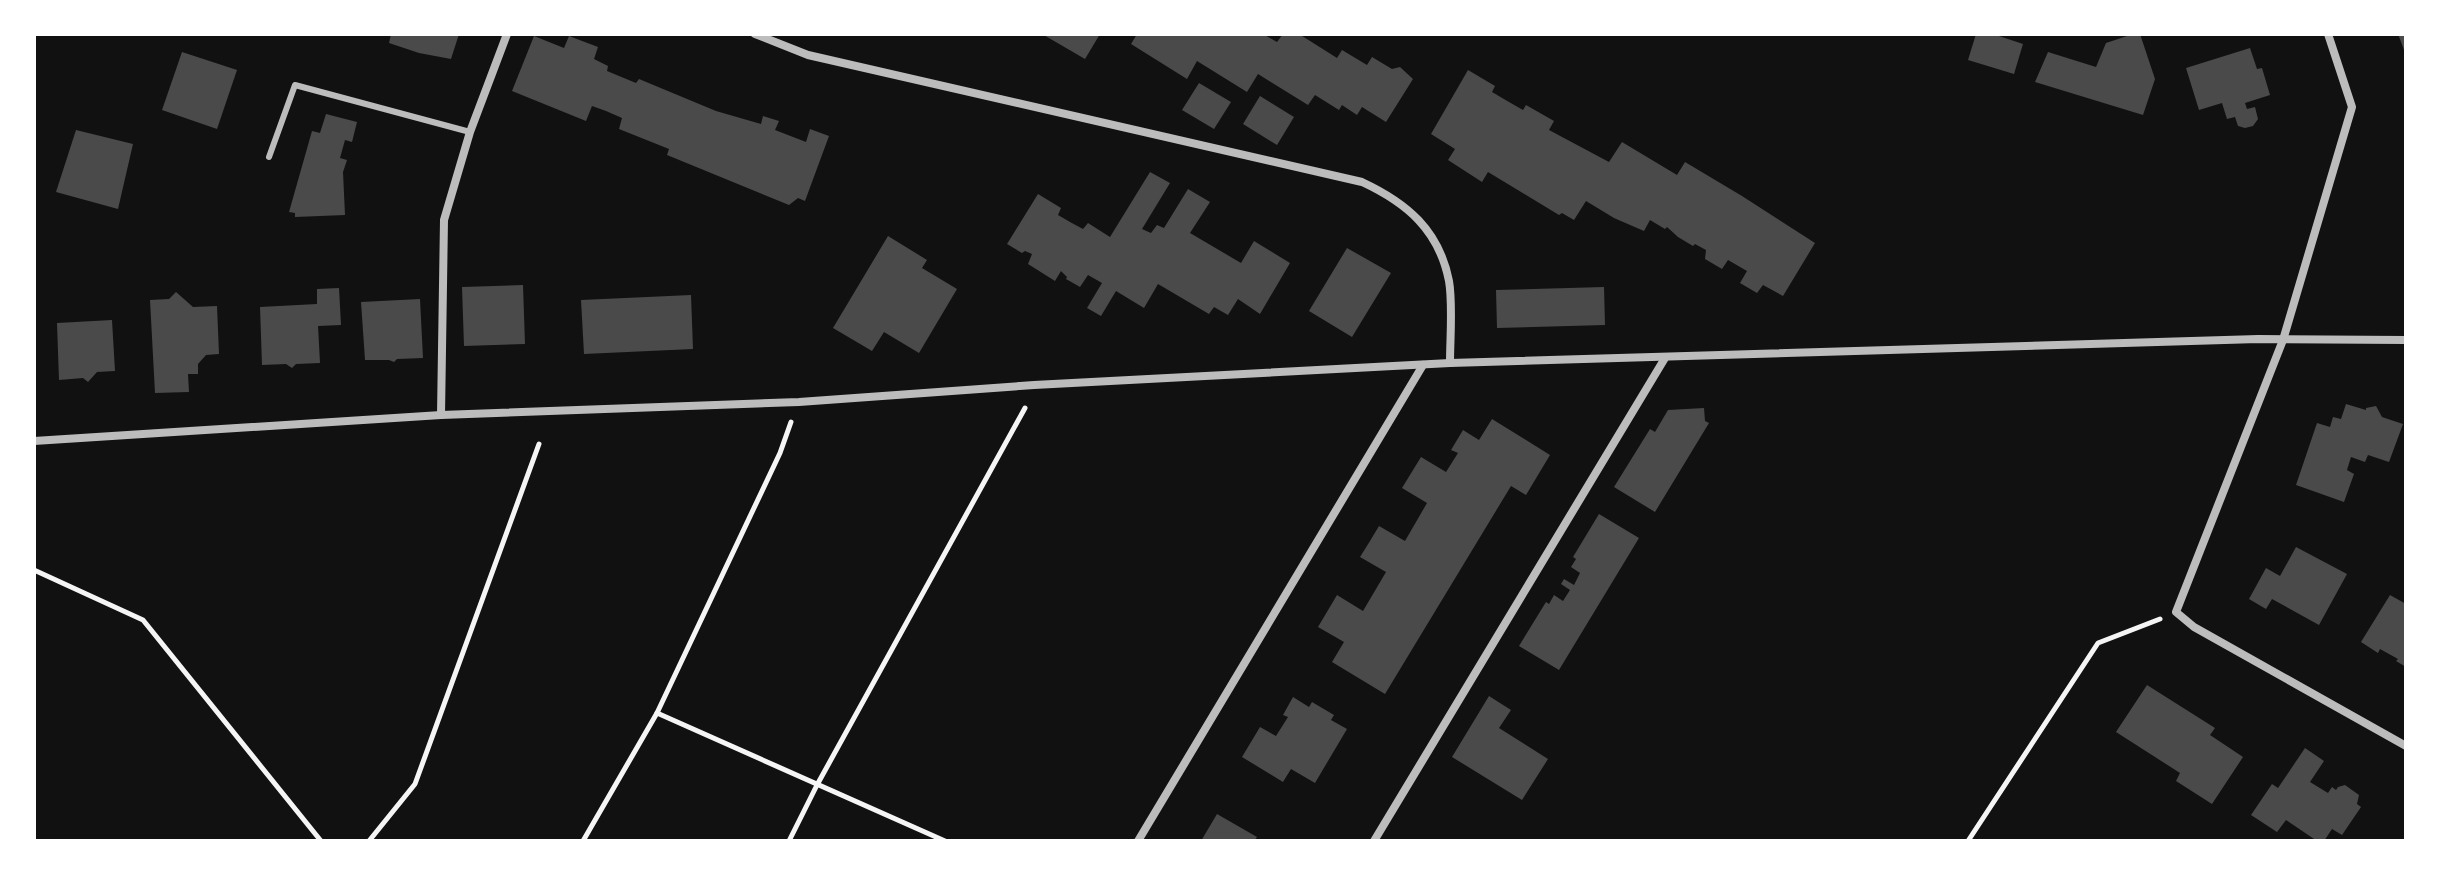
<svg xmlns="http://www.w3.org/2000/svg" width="2440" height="875" viewBox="0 0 2440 875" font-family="Poppins,sans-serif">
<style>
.building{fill:#4a4a4a}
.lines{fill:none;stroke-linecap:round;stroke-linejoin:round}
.path{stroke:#f5f5f5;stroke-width:5}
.service{stroke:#bcbcbc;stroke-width:6}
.minor{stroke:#bcbcbc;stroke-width:8}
</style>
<rect width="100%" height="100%" fill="#111"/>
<g class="building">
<path d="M391,34H459L451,59L419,53L389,43Z"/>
<path d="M1042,34H1100L1085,59Z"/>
<path d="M1137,34H1263L1277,42L1283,34H1299L1337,58L1342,50L1367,65L1372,57L1392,69L1400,67L1413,79L1386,122L1362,107L1357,115L1342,105L1339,110L1315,95L1308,105L1258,74L1247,92L1197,61L1187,79L1131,44Z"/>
<path d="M1976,34H1993L2023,44L2014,74L1968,60Z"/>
<path d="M2133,34H2140L2155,79L2143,115L2035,82L2048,52L2096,67L2106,43Z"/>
<path d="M2398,34H2406V55Z"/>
<path d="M534,36L564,48L569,36L598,47L594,59L608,66L607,71L636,83L639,79L716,111L761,124L763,116L779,121L775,130L806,142L810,129L829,136L805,201L798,198L789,205L667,155L669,149L619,129L622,118L606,111L592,106L586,121L512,91Z"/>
<path d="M2250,48L2257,69L2262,68L2270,95L2245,103L2247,109L2255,107L2258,119L2253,126L2245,128L2238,126L2235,117L2227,119L2222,103L2199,110L2186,68Z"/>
<path d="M182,52L237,70L217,129L162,110Z"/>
<path d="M1468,70L1495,86L1492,92L1509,102L1523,110L1526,105L1554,121L1549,130L1609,162L1622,142L1677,175L1685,162L1742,196L1815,243L1783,296L1763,285L1757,293L1740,283L1747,271L1728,260L1722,269L1705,259L1706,250L1695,244L1693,246L1678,237L1667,227L1665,229L1650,220L1644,231L1614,218L1586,201L1574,220L1562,213L1559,215L1488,172L1482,182L1448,160L1455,149L1431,134Z"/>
<path d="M1199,83L1231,102L1214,129L1182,110Z"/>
<path d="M1260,96L1294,117L1277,145L1243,124Z"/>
<path d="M326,114L357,122L352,142L345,140L340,158L347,160L343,172L345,215L295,217V213L289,212L312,131L320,133Z"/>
<path d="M76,130L133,144L118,209L56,192Z"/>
<path d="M1150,172L1170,183L1142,229L1151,233L1157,225L1164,228L1188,189L1210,202L1190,233L1241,263L1254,241L1290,263L1260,314L1238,299L1228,315L1214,307L1209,314L1158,284L1144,308L1116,291L1101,316L1087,308L1102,283L1088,275L1080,287L1066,279L1067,277L1061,271L1055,281L1028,264L1032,254L1025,251L1022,253L1007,244L1038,194L1061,208L1058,215L1070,222L1083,229L1088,223L1110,237Z"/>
<path d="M888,236L927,260L922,268L957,289L919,353L884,332L872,351L833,328Z"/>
<path d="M1347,248L1391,273L1352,337L1309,311Z"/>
<path d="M523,285L525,344L464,346L462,287Z"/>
<path d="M1604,287L1605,325L1497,328L1496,290Z"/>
<path d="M339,288L341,325L318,326L320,363L296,364L292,368L286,364L262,365L260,307L317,304V289Z"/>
<path d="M176,292L193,307L217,306L219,354L206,355L198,364V374H188L189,392L155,393L150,300L169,299Z"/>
<path d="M691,295L693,349L584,354L581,300Z"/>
<path d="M420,299L423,358L397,359L394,362L389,360H365L361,302Z"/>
<path d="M112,320L115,371L97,372L88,382L83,378L59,380L57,323Z"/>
<path d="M2346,404L2366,410V408L2376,406L2382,417L2403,424L2389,462L2368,455L2365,462L2351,457L2347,470L2354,474L2344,502L2296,485L2317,423L2330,427L2333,417L2341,419Z"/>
<path d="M1704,408L1705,421L1709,423L1655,512L1614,487L1650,429L1655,432L1668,410Z"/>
<path d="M1492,419L1550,455L1526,495L1511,486L1385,694L1332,662L1344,642L1318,627L1337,595L1363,611L1386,572L1360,557L1370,541L1379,526L1405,541L1427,503L1402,488L1421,457L1446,472L1458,453L1451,450L1463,430L1479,440Z"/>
<path d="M1599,514L1639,538L1559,670L1519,646L1546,602L1549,604L1554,595L1563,601L1570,590L1561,584L1564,579L1574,585L1580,573L1571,567L1576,559L1573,557Z"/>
<path d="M2296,547L2347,574L2319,625L2272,599L2266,609L2249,599L2266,568L2280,576Z"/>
<path d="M2390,595L2406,604V667L2396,661L2398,659L2380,649L2378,653L2361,642Z"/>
<path d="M2147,685L2215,728L2210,735L2243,757L2212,804L2176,781L2180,773L2116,732Z"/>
<path d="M1489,696L1511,710L1499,728L1548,759L1522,800L1452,757Z"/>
<path d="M1293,697L1309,707L1312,702L1334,715L1331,720L1347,729L1315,783L1291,769L1283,782L1242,757L1260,727L1276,736L1288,717L1283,715Z"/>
<path d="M2305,748L2324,761L2310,782L2328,793L2332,787L2336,790L2338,787L2345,785L2359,795L2357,804L2361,807L2342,835L2332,829L2324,841H2317L2286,820L2277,832L2251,815L2272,784L2278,788Z"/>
<path d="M1217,814L1257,837L1254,841H1201Z"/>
</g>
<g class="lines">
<g class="path">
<path d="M34,570L143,620L321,841"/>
<path d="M657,713L945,841"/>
<path d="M369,841L415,784L539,444"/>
<path d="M583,841L657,713L780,453L791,422"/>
<path d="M789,841L817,785L1025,408"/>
<path d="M1968,841L2098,643L2160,619"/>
</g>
<path class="service" d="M269,157L295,85L470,132"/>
<g class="minor">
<path d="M755,34L808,55L1362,182C1407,203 1439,230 1449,281C1453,304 1450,339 1450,363"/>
<path d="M2328,34L2352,107L2283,340L2176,612L2194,627L2406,746"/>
<path d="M441,415L444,220L470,132L507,34"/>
<path d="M34,441L441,415L799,402L1034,385L1450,363L2258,339L2406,340"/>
<path d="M1138,841L1423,365"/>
<path d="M1374,841L1665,358"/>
</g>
</g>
<rect width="2440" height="875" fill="none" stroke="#ffffff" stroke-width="72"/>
</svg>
